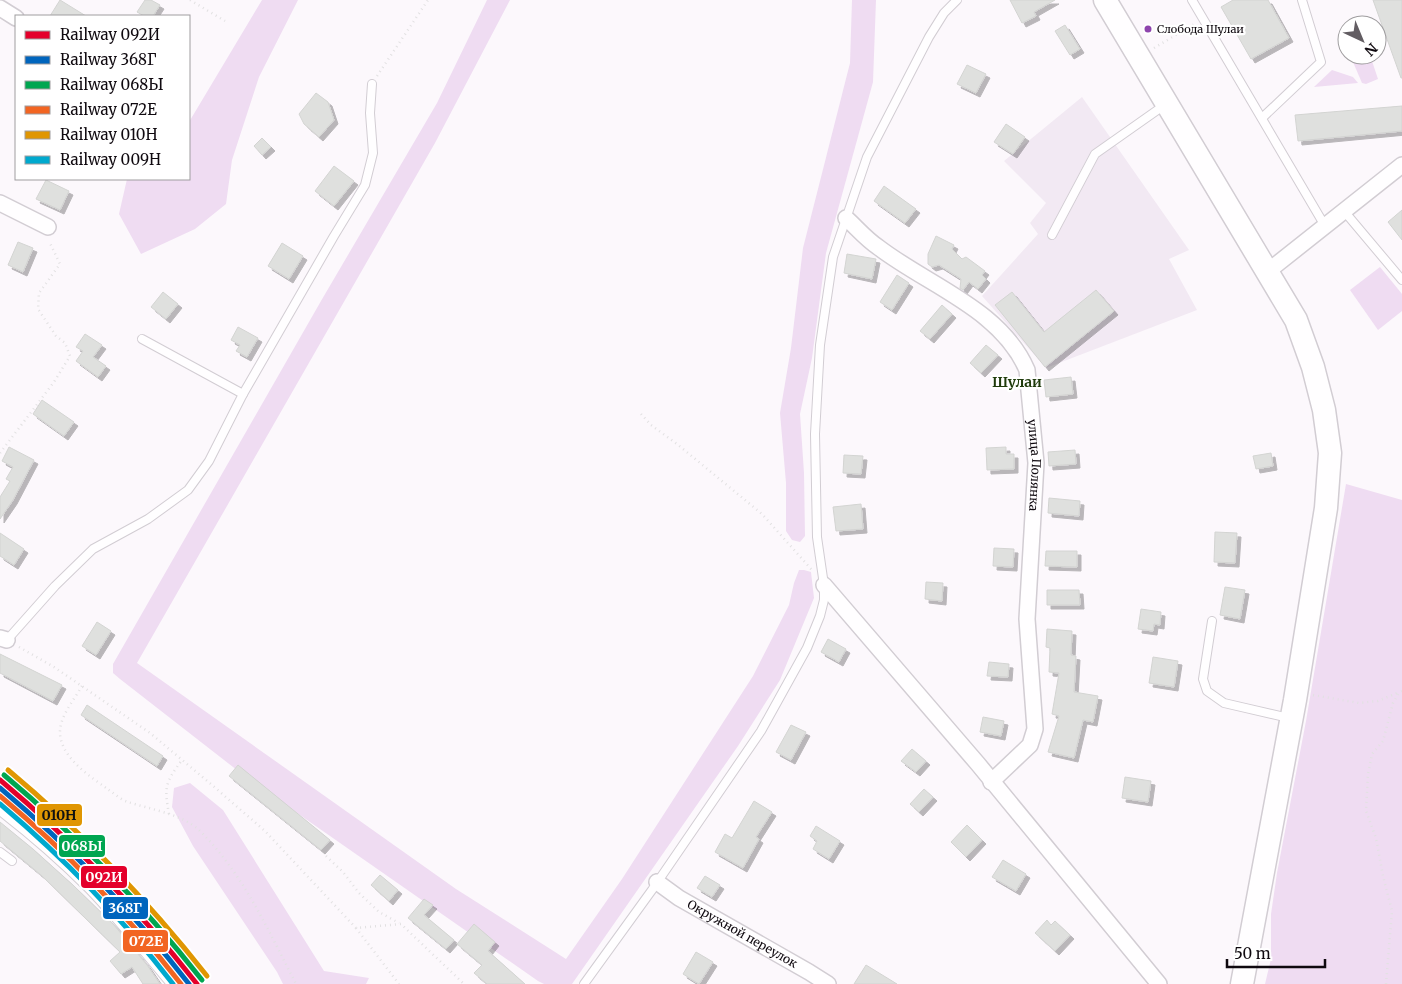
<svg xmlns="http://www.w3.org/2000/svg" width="1402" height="984" viewBox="0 0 1402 984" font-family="Merriweather,serif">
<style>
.built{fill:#f2e9f3}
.green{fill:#efdcf2}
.building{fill:#dfe0de;stroke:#d3d4d2;filter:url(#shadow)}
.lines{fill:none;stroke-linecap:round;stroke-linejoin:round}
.lane-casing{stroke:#d2cdd3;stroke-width:10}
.street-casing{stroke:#d2cdd3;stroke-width:18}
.secondary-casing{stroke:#d2cdd3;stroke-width:25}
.path{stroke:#e2e1e2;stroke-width:2.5;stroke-dasharray:1 4;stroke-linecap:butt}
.lane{stroke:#fffeff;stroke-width:8}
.street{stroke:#fffeff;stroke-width:15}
.secondary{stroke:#fffeff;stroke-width:22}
.rail-1-casing{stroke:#fff;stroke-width:9}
.rail-2-casing{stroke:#fff;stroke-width:9}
.rail-3-casing{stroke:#fff;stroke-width:9}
.rail-4-casing{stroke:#fff;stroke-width:9}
.rail-5-casing{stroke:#fff;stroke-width:9}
.rail-6-casing{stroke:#fff;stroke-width:9}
.rail-1{stroke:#e4002b;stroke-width:5}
.rail-2{stroke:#0065bd;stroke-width:5}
.rail-3{stroke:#00a651;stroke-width:5}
.rail-4{stroke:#f26522;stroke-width:5}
.rail-5{stroke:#e09602;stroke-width:5}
.rail-6{stroke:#00a9ce;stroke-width:5}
.bus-dot{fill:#8e44ad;stroke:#fff;stroke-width:2}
.labels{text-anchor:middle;stroke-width:4.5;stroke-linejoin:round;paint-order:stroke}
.bus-label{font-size:11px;fill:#0f090f;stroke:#fff;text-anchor:start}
.street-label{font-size:12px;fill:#0f090f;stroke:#fff}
.neighbourhood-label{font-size:14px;font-weight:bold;fill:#1f3b0b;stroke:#fff}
.line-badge{stroke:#fff;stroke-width:2}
.badge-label{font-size:14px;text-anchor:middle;font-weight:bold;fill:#fff}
.pale-badge-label{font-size:14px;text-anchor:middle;font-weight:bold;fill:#111}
</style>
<defs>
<filter id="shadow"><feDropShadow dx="4" dy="4" stdDeviation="0" flood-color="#0004"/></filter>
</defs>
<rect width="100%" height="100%" fill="#fcf8fc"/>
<path class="built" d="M1082,97L1189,250L1169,259L1197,310L1046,368L982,296L1038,234L1030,223L1046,203L1004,161Z"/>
<g class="green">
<path d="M262,0H298L259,77L232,160L226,204L195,229L141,254L119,214L127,179H189V122Z"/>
<path d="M487,0H510L435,143L137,663L456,889L566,959L622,879L753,676L789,605L794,583L799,570H804L811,572L814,598L780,680L738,746L572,984H544L538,981L251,781L120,679L113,673V664L321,301L437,103Z"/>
<path d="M852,0H876L873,82L826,253L812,358L800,414L804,473L805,536L800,542L792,540L786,531V483L780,413L791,348L803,248L850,63Z"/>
<path d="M1350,55H1370L1378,79L1366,84L1362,83Z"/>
<path d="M1332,70L1353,77L1358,83L1314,87Z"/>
<path d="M1380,267L1402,294V311L1378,330L1350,290Z"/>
<path d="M1346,484L1402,500V984H1265L1271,959V914L1277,873L1306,721Z"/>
<path d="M190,783L223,810L324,971L369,978L366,984H283L277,972L193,846L172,807L174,788Z"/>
</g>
<g class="building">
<path d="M60,0L86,16H50Z"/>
<path d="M145,0H151L160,5L153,16H144L137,12Z"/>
<path d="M1010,0H1055L1034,12L1036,16L1022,23Z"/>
<path d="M1233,0H1268L1289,38L1251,59L1221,7Z"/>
<path d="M1373,0H1402V78H1401Z"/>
<path d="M1065,25L1080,49L1070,55L1055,31Z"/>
<path d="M967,65L986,74L976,93L957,84Z"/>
<path d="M316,93L328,102L334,120L319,137L304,124L299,114Z"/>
<path d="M1402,106V131L1298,141L1295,115Z"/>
<path d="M1006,124L1025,137L1013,154L994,142Z"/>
<path d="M262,138L271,147L262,155L254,146Z"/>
<path d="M334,166L354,181L334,206L315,191Z"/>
<path d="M46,180L69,191L60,210L36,199Z"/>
<path d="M884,186L916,209L905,223L874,201Z"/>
<path d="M1402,210V240L1388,222Z"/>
<path d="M936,236L954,245L952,249L962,259L966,257L985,271L982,275L986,279L978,289L969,282L963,290L960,288L961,279L939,265L932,267L928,264V254Z"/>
<path d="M18,242L33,248L23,272L8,265Z"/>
<path d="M282,243L303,256L289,279L268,266Z"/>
<path d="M847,254L876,259L872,279L844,273Z"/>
<path d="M897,275L909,283L892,310L880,302Z"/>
<path d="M1096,290L1114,311L1045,367L995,305L1012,292L1044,332Z"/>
<path d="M163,292L178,304L166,319L151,307Z"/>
<path d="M942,305L952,314L930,339L920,331Z"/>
<path d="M238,327L258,338L247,357L236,351L240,345L231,340Z"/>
<path d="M85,334L102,345L93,357L106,366L98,377L76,361L83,351L76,347Z"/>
<path d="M986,345L998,355L981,373L970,363Z"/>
<path d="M1071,377L1073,394L1046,397L1044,380Z"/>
<path d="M42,400L74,422L64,436L33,414Z"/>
<path d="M9,447L34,460L13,500L0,519V497L10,481L6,479L13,467L2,461Z"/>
<path d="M1006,447V454H1014V469L987,470L986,448Z"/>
<path d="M1075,450L1076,464L1049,466L1048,452Z"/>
<path d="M1271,453L1273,466L1256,469L1253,456Z"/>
<path d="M844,455L863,456L861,474L843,473Z"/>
<path d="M1049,498L1080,501L1079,516L1048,513Z"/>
<path d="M861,504L863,529L836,531L833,507Z"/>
<path d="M1215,532L1237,533L1235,563L1214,562Z"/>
<path d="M0,533L24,549L14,565L0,556Z"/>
<path d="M994,548L1014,549L1013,567L993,566Z"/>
<path d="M1046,551H1077V567L1045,566Z"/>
<path d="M926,582L943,583L942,601L925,599Z"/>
<path d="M1225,587L1245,590L1240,619L1220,615Z"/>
<path d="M1047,590H1079L1080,605H1047Z"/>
<path d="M1141,609L1161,612L1160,625L1154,624L1153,631L1138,629Z"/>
<path d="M97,622L111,631L96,655L82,646Z"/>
<path d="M1047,629L1072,631L1071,655L1076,656L1074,692L1098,696L1093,722L1083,720L1074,758L1048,752L1059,716L1052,714L1059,673L1049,672L1050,648L1046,647Z"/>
<path d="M828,639L846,649L839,662L821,652Z"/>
<path d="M0,654L62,685L53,701L0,673Z"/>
<path d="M1153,657L1178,661L1174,687L1149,683Z"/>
<path d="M989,662L1009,664L1008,677L987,676Z"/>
<path d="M87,705L163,756L157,766L81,715Z"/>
<path d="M983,717L1004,721L1001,736L980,732Z"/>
<path d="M791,725L806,732L791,760L776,752Z"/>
<path d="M912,749L926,761L916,772L901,761Z"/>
<path d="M238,765L330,840L321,850L229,776Z"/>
<path d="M1125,777L1151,781L1148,802L1122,798Z"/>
<path d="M924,789L933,797L919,812L910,804Z"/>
<path d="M754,801L772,812L756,837L759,839L743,868L715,852L725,834L732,838Z"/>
<path d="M0,822L33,849L73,885L114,925L147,965L160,984H143L132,967L121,974L110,961L120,952L41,875L0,841Z"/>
<path d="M967,825L982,840L966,857L951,842Z"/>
<path d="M816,826L840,841L829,859L813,849L817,841L810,836Z"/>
<path d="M1003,860L1026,874L1016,891L992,877Z"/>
<path d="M380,875L398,890L389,901L371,885Z"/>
<path d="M705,876L720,885L712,897L697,888Z"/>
<path d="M424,899L433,905L424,915L454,940L446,949L408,918Z"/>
<path d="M1047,920L1051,925L1055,921L1070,935L1055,951L1035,933Z"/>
<path d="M474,924L495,942L488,951L525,984H487L474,973L482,965L457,944Z"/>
<path d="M696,952L713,962L699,984L683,974Z"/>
<path d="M866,965L897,984H854Z"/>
</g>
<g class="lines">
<defs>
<g id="lane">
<path d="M1192,0L1325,226"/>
<path d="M1262,118L1321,62L1302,0"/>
<path d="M1344,211L1402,280"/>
<path d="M1052,235L1095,154L1166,104"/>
<path d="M142,339L243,394"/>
<path d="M1212,621L1203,679L1207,691L1224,703L1289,718"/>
<path d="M7,640L55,586L93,549L148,519L188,490L209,461L243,394L334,236L365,185L373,153L370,113L372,84"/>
<path d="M0,811C31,835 61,861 89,889C118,919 144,952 171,984"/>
<path d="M0,852L12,861"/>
<path d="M584,984L652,890L761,731L807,648L820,616L824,600V585L817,537L815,434L820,345L833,257L867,157L929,37L944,13L957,0"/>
</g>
<g id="street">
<path d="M0,8L16,18"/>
<path d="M0,203L48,227"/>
<path id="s1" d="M846,218C857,228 866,239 878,247C927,285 1001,309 1027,370L1036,463L1027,619L1035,729L1030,745L991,782"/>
<path d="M1267,272L1402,165"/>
<path d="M824,585L978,764L1159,984"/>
<path d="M0,638L7,640"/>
<path id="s2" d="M657,882L679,898L809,972L828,984"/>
</g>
<path id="secondary" d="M1105,0L1296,320L1313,367L1324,410L1330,453L1326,508L1295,700L1242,984"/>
</defs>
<use href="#lane" class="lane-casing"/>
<use href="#street" class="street-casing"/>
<use href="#secondary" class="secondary-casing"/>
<g class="path">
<path d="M190,0L225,21"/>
<path d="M1154,48L1196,23"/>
<path d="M377,76L428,0"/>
<path d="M641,414L651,425L677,444L762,514L812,570"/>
<path d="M0,453L54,382L70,356L65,343L56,336L38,309L39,293L60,264L49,241"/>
<path d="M19,647L54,667L150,733L212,785L265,831L356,928L401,924L464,984"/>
<path d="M82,686C74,700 59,717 60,734C62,759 91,777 109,790C115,794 121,800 128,802C149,809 182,814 199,830C243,873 268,930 296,984"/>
<path d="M1313,695L1359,703L1378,701L1397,693"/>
<path d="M169,814C164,787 165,783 182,760"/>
<path d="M326,856L343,872L359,893L379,912L399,923"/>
<path d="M356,928L399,984"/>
<path d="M1386,984L1392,911L1383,876L1376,838L1366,811L1368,774L1372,754L1383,741L1393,703L1399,693L1402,691"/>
</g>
<use href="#lane" class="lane"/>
<use href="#street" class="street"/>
<use href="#secondary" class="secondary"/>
<defs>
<path id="rail-1" d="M0,780C73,841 138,909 197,984"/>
<path id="rail-2" d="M0,788C70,847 133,912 189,984"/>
<path id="rail-3" d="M4,775C78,837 143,905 202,980"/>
<path id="rail-4" d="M0,796C67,852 127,915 181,984"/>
<path id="rail-5" d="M8,770C82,832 147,900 207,976"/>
<path id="rail-6" d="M0,804C64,858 122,918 173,984"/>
</defs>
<use href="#rail-1" class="rail-1-casing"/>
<use href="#rail-2" class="rail-2-casing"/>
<use href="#rail-3" class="rail-3-casing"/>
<use href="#rail-4" class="rail-4-casing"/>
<use href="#rail-5" class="rail-5-casing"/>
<use href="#rail-6" class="rail-6-casing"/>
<use href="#rail-1" class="rail-1"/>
<use href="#rail-2" class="rail-2"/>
<use href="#rail-3" class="rail-3"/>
<use href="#rail-4" class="rail-4"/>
<use href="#rail-5" class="rail-5"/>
<use href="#rail-6" class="rail-6"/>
</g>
<circle class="bus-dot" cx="1148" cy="29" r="4.5"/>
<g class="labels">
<g class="bus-label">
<text x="1157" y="33">Слобода Шулаи</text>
</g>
<g class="street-label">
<text dy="4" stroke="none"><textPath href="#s1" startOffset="335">улица Полянка</textPath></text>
<text dy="4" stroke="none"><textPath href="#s2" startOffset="100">Окружной переулок</textPath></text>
</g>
<g class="neighbourhood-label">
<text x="1017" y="387">Шулаи</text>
</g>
</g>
<g class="line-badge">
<rect x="36" y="803" width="47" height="24" rx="5" fill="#e09602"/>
<rect x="58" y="834" width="48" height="24" rx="5" fill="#00a651"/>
<rect x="80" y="865" width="48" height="24" rx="5" fill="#e4002b"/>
<rect x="102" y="896" width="47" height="24" rx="5" fill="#0065bd"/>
<rect x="122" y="929" width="47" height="24" rx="5" fill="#f26522"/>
</g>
<g class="badge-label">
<text x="82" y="851">068Ы</text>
<text x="104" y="882">092И</text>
<text x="125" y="913">368Г</text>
<text x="146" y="946">072Е</text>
</g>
<g class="pale-badge-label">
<text x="59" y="820">010Н</text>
</g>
<rect x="15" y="15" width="175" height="165" fill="#ffffff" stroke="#9f9d9f"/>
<rect x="25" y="31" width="25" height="8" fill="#e4002b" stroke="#9f9d9f"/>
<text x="60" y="40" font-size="15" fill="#0f090f">Railway 092И</text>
<rect x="25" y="56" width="25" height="8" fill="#0065bd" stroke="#9f9d9f"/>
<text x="60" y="65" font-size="15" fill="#0f090f">Railway 368Г</text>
<rect x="25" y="81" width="25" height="8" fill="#00a651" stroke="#9f9d9f"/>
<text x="60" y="90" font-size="15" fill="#0f090f">Railway 068Ы</text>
<rect x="25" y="106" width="25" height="8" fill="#f26522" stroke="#9f9d9f"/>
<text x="60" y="115" font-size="15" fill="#0f090f">Railway 072Е</text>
<rect x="25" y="131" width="25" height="8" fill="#e09602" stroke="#9f9d9f"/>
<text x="60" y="140" font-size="15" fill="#0f090f">Railway 010Н</text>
<rect x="25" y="156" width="25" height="8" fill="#00a9ce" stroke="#9f9d9f"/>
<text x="60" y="165" font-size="15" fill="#0f090f">Railway 009Н</text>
<g transform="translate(1362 40) rotate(136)"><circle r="24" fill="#ffffff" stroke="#9f9d9f"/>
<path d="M0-4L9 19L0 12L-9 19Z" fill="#625d62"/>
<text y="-8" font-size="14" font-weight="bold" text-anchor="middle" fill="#0f090f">N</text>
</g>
<path d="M1227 959v8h98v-8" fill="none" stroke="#0f090f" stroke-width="2.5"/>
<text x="1234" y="959" font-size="15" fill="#0f090f" stroke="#ffffff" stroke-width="4" paint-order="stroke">50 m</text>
</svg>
